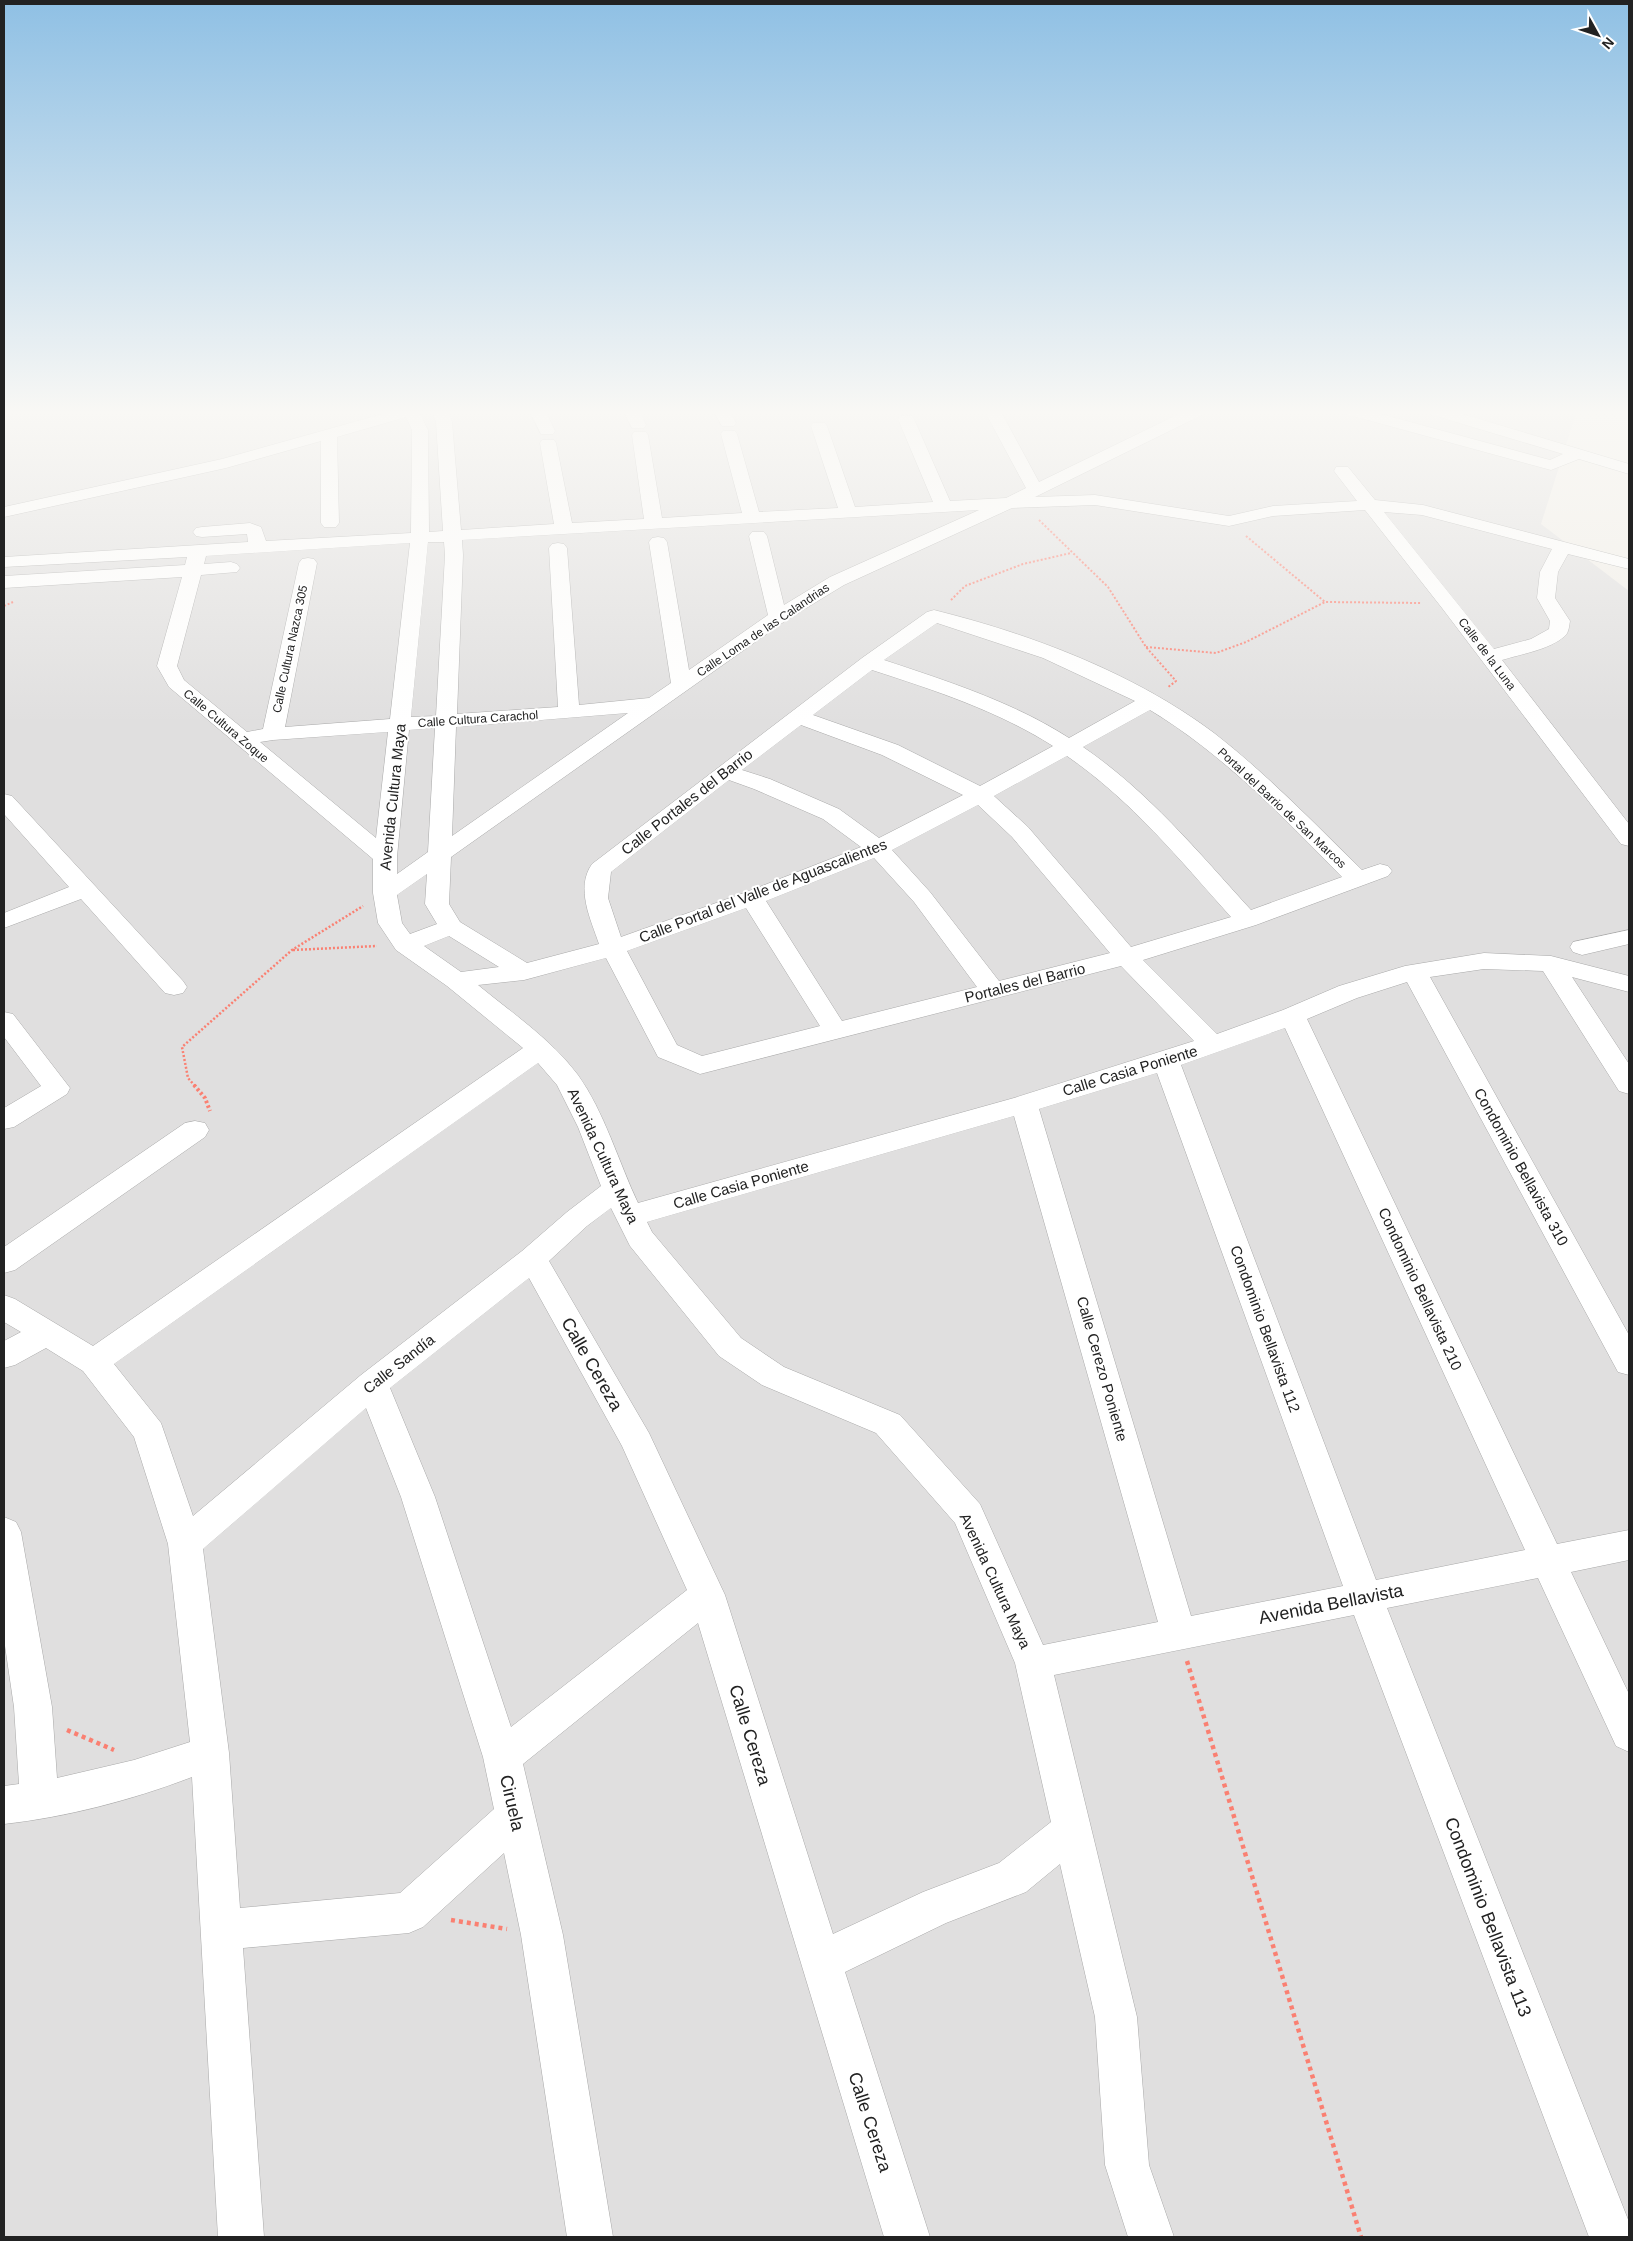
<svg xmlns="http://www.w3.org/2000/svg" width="1633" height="2241" viewBox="0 0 1633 2241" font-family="Arial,sans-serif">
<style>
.residential{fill:#e0dfdf}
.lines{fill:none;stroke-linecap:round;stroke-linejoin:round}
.minor-casing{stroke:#a9a9a9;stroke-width:1}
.path-far3{stroke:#fa8072;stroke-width:2;stroke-dasharray:2 2;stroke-linecap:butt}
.path-far2{stroke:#fa8072;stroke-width:2.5;stroke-dasharray:2 2;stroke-linecap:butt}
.path-far1{stroke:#fa8072;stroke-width:4;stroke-dasharray:2.5 2.5;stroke-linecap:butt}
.path{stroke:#fa8072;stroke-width:4.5;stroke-dasharray:4 4;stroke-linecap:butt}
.minor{fill:#fff;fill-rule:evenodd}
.labels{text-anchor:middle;stroke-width:4;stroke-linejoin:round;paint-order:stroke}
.far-street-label{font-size:12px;fill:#222;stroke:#fff}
.street-label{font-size:15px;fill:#222;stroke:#fff}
.near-street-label{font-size:18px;fill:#222;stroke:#fff}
</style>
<rect width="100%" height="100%" fill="#f2efe9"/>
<path class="residential" d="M4,410H1577L1541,524L1629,591V2237H4Z"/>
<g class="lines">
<defs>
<g id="minor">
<path d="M397,410H423L420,414L428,430L429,532L443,531L436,422L432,410H448L452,422L461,530L554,524L540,443L542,440H554L556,443L572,523L644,519L632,435L634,432H646L648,435L662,518L742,513L721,434L723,431H735L737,434L759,512L838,508L811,426L813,423H825L827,426L855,507L933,502L898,419L900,416H912L914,419L950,501L1006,498L1026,488L984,410H1000L1039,482L1187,410H1208L1206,413L1035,497L1095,495L1229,516L1273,506L1357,501L1334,471L1336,467H1348L1375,500L1423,505L1629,559V569L1568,554L1558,572L1555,598L1570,621C1569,626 1569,632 1565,636C1549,650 1521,654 1502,660L1629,824V846L1621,844L1442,608L1365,510L1273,516L1229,526L1095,505L1012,508L844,585L785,621L451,857L449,904L460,922L527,963L599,944C591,920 575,888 592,864L862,658L927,612L934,610C1031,634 1134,673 1214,733C1267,774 1314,823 1362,870L1380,864L1388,866L1392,871L1388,876L1256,925L1143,960L1217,1034L1283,1010L1339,986L1405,966L1484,953L1551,956L1629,976V992L1572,977L1629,1064V1094L1619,1091L1543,971L1484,969L1430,977L1629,1335V1375L1618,1372L1407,982L1357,998L1307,1019L1557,1544L1629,1530V1560L1571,1572L1629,1694V1752L1616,1746L1538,1578L1387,1608L1629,2222V2237H1589L1354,1615L1054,1675L1137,2017L1149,2165L1174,2237H1128L1105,2165L1095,2017L1060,1864L1026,1892L946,1923L845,1972L930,2237H884L698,1623L523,1764L563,1935L613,2237H567L521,1935L504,1853L423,1927L409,1933L243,1948L264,2237H218L192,1777C132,1800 67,1817 4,1824V1786L19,1784L14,1707L4,1639V1517L16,1522L21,1532L52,1707L57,1778L134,1760L190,1742L168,1544L134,1437L83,1371L46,1348L15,1365L4,1368V1341L21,1332L4,1322V1295L15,1299L93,1346L523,1048L447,986L396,950L378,923L373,893V859L169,687L157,666L182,577L4,588V576L185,565L187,557L4,567V557L248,542L247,534L202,537L196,536L193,532L196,528L202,527L250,523L261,527L266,541L411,533L412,430L406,417L337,437L339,523L336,527H324L321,523V441L226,468L4,517V507L222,459ZM979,510L830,577L784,605L767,536L764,532H752L749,536L768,615L689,670L667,542L664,538L658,537L652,538L649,542L671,683L649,698L579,705L567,548L564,544L558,543L552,544L549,548L558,707L457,714L463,555L462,540ZM1384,512L1422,515L1552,549L1540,572L1537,598L1550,621L1549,629L1531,639L1494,649ZM428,542H444L445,555L436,716L411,717ZM410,543L390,719L285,727L317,563L314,559L308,558L302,559L299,563L263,729L247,732L184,680L177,666L201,575L237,572L240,568L237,564L231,562L204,564L206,556ZM937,623L1043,658L1135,701L1069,738C1013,702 947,681 884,660ZM872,670C934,690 998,711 1053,746L980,786L898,745L813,715ZM1150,710C1223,754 1282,816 1342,877L1251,910C1198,852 1149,792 1083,747ZM628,713L452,836L456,727ZM801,725L882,755L963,795L879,838L839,809L770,779L742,770ZM435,728L428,852L397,874V857L409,730ZM388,732L376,838L260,742L273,740ZM1067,756C1132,801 1179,859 1231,917L1131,947L1028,827L994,796ZM729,780L754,789L823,819L861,847L744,893L621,937L608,898L611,872ZM978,805L1012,837L1110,953L999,981L930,892L892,850ZM874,858L914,902L977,987L842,1021L766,901ZM427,874L425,904L437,924L410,934L402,923L397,895ZM746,908L820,1026L702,1056L677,1045L627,951ZM449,936L499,967L461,972L424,946ZM606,958L658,1057L700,1074L1121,966L1194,1041L1014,1098L638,1203C619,1163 604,1111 578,1075C551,1039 512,1013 478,985L524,980ZM1285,1028L1525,1550L1376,1580L1181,1065ZM538,1063L557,1085L578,1127L601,1186L567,1212L522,1251L361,1375L193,1516L161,1423L114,1364ZM1157,1073L1343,1586L1191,1616L1039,1109ZM1014,1116L1158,1622L1043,1645L980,1504L900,1415L784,1367L741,1338L652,1232L647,1222ZM611,1208L630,1246L719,1356L762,1385L876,1433L955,1523L1015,1663L1051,1822L999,1863L923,1892L833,1934L725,1595L649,1433L549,1261L587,1226ZM529,1278L622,1446L687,1590L511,1727L435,1497L390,1388ZM366,1408L401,1497L483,1757L494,1809L400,1893L240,1908L229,1753L203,1549Z"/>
<path d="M529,410H545L555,431L553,434H541Z"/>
<path d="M623,410H639L646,425L644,428H632Z"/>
<path d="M713,410H729L736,423L734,426H722Z"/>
<path d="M1340,410H1366L1550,460L1563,454L1426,413L1424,410H1449L1629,464V474L1579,459L1551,470L1342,413Z"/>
<path d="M4,794L12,796L183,981L187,987L183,993L174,995L165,993L81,899L4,928V913L69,887L4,814Z"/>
<path d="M1629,930V944L1582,955L1573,952L1570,947L1573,942Z"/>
<path d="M4,1012L13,1014L70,1088L67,1094L14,1127L4,1129V1108L41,1086L4,1037Z"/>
<path d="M195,1121L205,1123L209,1130L205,1137L15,1270L4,1273V1247L185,1123Z"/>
</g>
</defs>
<use href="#minor" class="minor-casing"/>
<g class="path-far3">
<path d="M1039,520L1108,587L1146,647L1176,681L1167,688"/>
<path d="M1246,536L1325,602L1421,603"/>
<path d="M951,600L965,586L1023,564L1071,553"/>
<path d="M4,606L13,602"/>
<path d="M1146,647L1216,653L1246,642L1325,602"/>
</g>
<g class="path-far2">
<path d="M293,950L377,946"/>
<path d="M195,1086L188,1078L182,1047L292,950L363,906"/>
</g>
<path class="path-far1" d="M194,1085L205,1098L210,1111"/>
<g class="path">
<path d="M1187,1661L1361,2237"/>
<path d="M67,1730L114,1750"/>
<path d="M451,1920L507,1929"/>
</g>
<use href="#minor" class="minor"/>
</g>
<linearGradient id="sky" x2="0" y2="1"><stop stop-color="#8fc0e4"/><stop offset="0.57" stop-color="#f9f8f5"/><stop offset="1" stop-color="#f9f8f5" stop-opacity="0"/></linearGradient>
<rect width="1633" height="724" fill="url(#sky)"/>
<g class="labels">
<g class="far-street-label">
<text transform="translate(763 630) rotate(-34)" y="4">Calle Loma de las Calandrias</text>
<text transform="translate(290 649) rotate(-78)" y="4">Calle Cultura Nazca 305</text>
<text transform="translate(1487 654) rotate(53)" y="4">Calle de la Luna</text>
<text transform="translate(478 719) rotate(-4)" y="4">Calle Cultura Carachol</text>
<text transform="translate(226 726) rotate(40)" y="4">Calle Cultura Zoque</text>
<text transform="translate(1282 808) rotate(43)" y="4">Portal del Barrio de San Marcos</text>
</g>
<g class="street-label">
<text transform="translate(393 797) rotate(-84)" y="5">Avenida Cultura Maya</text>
<text transform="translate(687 802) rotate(-38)" y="5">Calle Portales del Barrio</text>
<text transform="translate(763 891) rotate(-21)" y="5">Calle Portal del Valle de Aguascalientes</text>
<text transform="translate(1025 983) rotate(-14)" y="5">Portales del Barrio</text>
<text transform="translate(1130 1071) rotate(-17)" y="5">Calle Casia Poniente</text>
<text transform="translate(603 1156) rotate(65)" y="5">Avenida Cultura Maya</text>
<text transform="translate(1521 1167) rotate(61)" y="5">Condominio Bellavista 310</text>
<text transform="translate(741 1185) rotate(-16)" y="5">Calle Casia Poniente</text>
<text transform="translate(1420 1289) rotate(65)" y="5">Condominio Bellavista 210</text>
<text transform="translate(1265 1329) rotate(70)" y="5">Condominio Bellavista 112</text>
<text transform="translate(399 1364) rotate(-38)" y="5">Calle Sandía</text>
<text transform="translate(1102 1369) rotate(74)" y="5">Calle Cerezo Poniente</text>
<text transform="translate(995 1581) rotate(65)" y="5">Avenida Cultura Maya</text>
</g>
<g class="near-street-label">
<text transform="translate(592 1364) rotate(60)" y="6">Calle Cereza</text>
<text transform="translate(1331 1604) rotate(-11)" y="6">Avenida Bellavista</text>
<text transform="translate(750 1735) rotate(73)" y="6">Calle Cereza</text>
<text transform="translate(512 1803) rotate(77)" y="6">Ciruela</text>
<text transform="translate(1488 1917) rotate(69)" y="6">Condominio Bellavista 113</text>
<text transform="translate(870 2122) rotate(72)" y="6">Calle Cereza</text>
</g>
</g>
<rect width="1633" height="2241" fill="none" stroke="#222222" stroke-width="10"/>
<g transform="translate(1598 35) rotate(130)" stroke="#ffffff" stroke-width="4" paint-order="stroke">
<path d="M0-4L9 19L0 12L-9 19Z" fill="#222222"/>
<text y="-8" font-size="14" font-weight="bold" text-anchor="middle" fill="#222222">N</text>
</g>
</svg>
